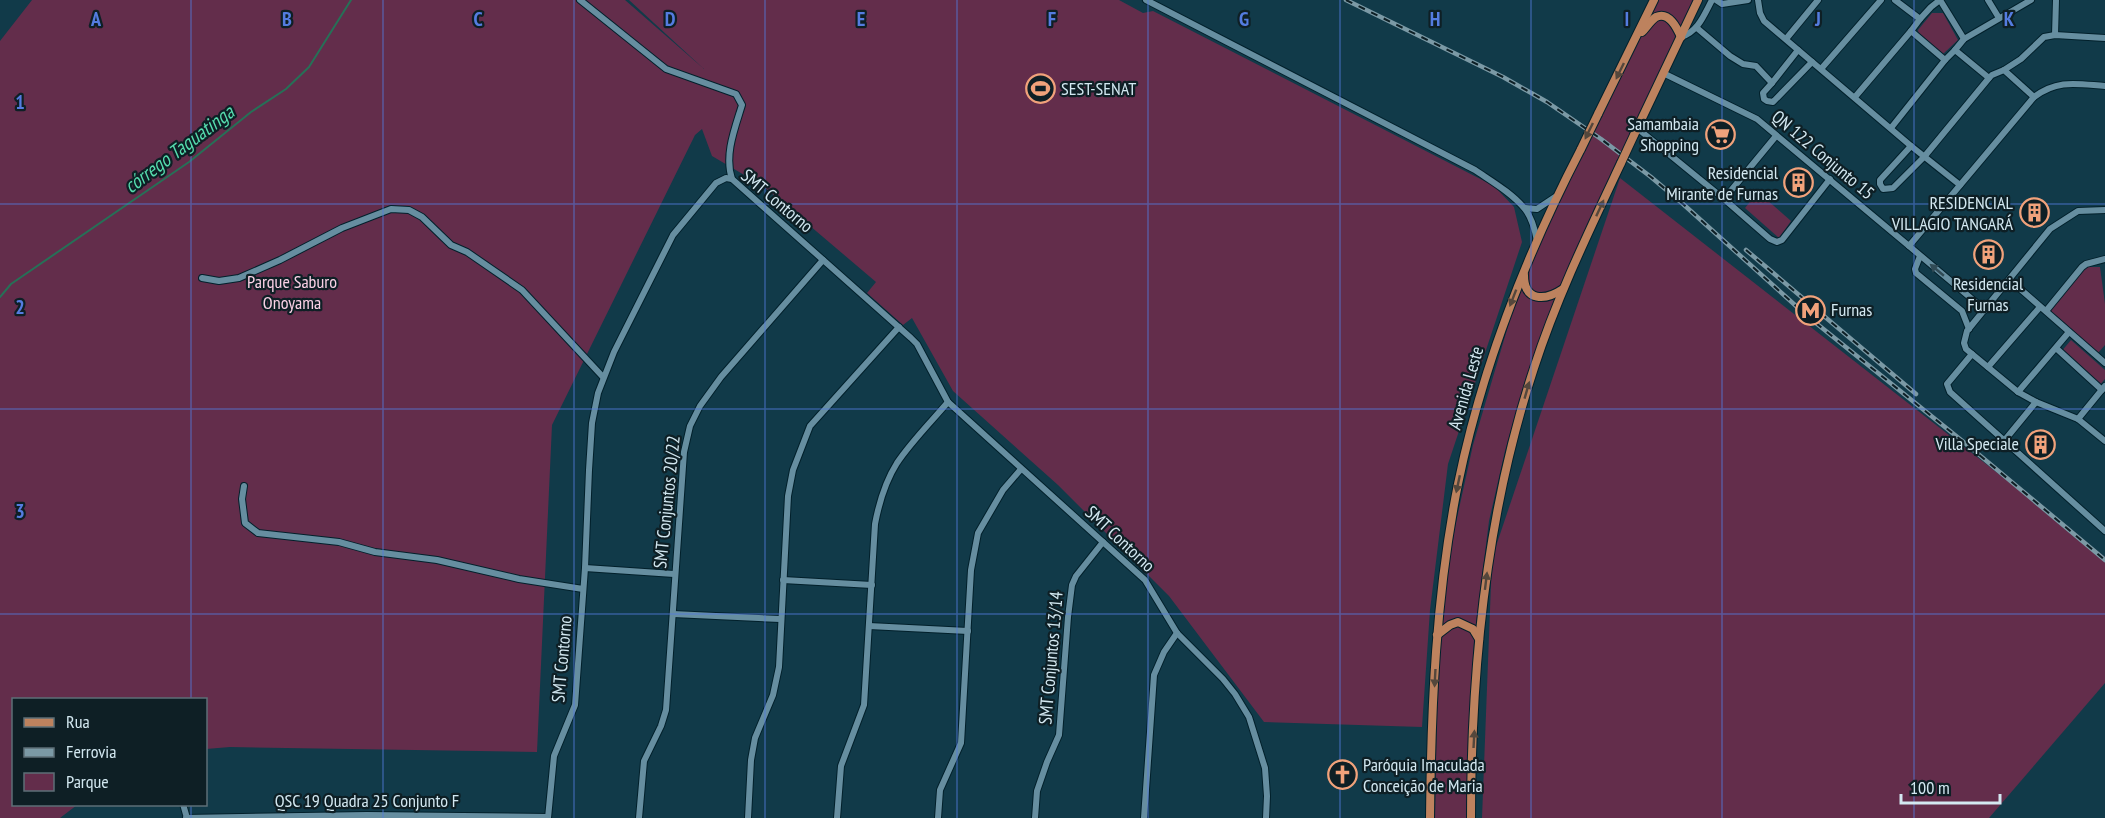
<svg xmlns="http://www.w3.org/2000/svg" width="2105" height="818" viewBox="0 0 2105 818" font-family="'PT Sans Narrow',sans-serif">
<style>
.green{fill:#632d4b}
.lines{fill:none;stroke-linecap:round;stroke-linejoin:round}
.stream{stroke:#267057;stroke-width:2}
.minor-casing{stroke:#02202b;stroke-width:8}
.major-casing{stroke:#02202b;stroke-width:10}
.minor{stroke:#668ea0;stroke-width:6}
.major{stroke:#bd825e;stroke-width:8}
.rail-casing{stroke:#7b99a5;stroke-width:4.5}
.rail{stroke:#0e1f25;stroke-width:2;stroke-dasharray:7;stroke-linecap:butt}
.major-bridge-casing{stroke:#02202b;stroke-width:10;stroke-linecap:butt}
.major-bridge{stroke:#bd825e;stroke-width:8}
.oneway{fill:#54473c}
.oneway2{fill:#314b56}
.grid{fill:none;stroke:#547ce0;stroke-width:1.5;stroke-opacity:0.55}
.labels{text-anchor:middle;stroke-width:4.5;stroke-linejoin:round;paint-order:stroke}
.poi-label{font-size:18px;fill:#d3e8f1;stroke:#0e1f25;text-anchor:end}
.street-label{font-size:18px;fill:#d3e8f1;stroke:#0e1f25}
.park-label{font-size:18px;fill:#fbd1e6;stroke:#0e1f25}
.water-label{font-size:20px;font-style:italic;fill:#56dcae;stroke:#0e1f25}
.grid-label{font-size:20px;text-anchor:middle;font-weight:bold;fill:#547ce0;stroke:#0e1f25;stroke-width:4.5;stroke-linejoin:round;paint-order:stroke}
</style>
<rect width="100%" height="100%" fill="#113a49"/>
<g class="green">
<path d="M32,0H625L704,69L629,0H1119L1143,13L1153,11L1494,186L1514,207L1522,242L1448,464L1430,610L1422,727L1264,722L1169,596L1058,485L953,391L912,318L903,325L867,293L876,282L763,186L712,156L702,129L695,135L552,425L537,752L230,747L206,749V700H14V804L77,805L60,818H0V41Z"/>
<path d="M1654,0H1698L1570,274L1525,381L1505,451L1489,521L1474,640L1466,818H1435L1438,634L1455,527L1473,445L1524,272Z"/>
<path d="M1932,13H1943L1958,40L1943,54L1919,36L1918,30Z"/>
<path d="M1620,178L2105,557V683L1989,818H1482L1492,558Z"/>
<path d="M1758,192L1791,221L1779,238L1745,208Z"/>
<path d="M2085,267H2100L2105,304V345L2098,353L2047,310Z"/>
<path d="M2071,340L2105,370V379L2098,387L2061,352Z"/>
</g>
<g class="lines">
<path class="stream" d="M0,297L11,284L189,162L251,112L286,89L309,67L351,0"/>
<defs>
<g id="minor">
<path d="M580,0L666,69L736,94L742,105C735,128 724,155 732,179"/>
<path d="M1146,0L1475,170C1491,181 1512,193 1525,209C1532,218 1535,230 1537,241"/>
<path d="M1716,0L1722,4L1748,0"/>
<path d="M1758,0L1760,13L1764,21L1911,146L1960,185"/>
<path d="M1895,0L1920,19L1911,31L1945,60L1955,50L1989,78L1992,75L2004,70L2034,97"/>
<path d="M1940,0L1964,39"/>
<path d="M1988,0L1999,18"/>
<path d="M1920,19L1931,7L1940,0"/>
<path d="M1697,28L1730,56L1743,64L1756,66L1772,83L1798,50"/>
<path d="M2055,35L2056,0"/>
<path d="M1681,37C1698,32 1704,15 1712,0"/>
<path d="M1786,39L1818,0"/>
<path d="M1955,50L1964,39L2031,0"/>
<path d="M1821,69L1881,0"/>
<path d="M2004,70L2021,59L2044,37L2055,35L2105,38"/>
<path d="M1663,73L1757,119L1909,246L2034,97C2058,79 2077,84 2105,86"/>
<path d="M1772,83L1763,93L1764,99L1767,101L1773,102L1812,62"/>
<path d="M1855,97L1911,31"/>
<path d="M1637,128L1724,199L1770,239L1777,242L1782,240L1830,179"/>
<path d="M1891,128L1945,60"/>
<path d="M1911,146L1880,180V184L1883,189L1893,188L1924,157L1989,78"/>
<path d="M1724,199L1776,136"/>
<path d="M1525,208L1537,209L1555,197"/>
<path d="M2105,210L2078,211L2050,229L1967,331L1964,343L1966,349L2018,392L2036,402L2078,419L2105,441"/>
<path d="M1909,246L1985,310"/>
<path d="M1920,256L1915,269L1916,273L1962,311L1969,329"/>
<path d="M202,278L219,281L239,278L280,260L342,228L391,209L409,210L422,217L451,245L467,252L522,290L603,377"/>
<path d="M2010,280L2105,363"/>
<path d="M2046,311L2082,267L2086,264L2105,259"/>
<path d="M2056,348L2102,390"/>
<path d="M1972,354L1947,384L1950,392L2105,531"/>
<path d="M1988,367L2040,307"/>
<path d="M2018,392L2069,332"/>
<path d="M2078,419L2105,386"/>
<path d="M2004,441L2036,402"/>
<path d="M244,486L242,499L245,523L258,533L339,542L375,552L437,560L519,579L583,589"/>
<path d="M585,568L674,574"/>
<path d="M783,580L872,585"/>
<path d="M673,614L780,619"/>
<path d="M869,626L968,631"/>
<path d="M183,804L187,818"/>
<path d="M186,818L367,815L548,817"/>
<path d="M548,818L554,756L575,705L585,568L589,470L592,423L598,393L614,352L673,235L716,183L726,178L732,179L911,338L917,344L948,402L1145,580L1177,633L1223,679L1235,694L1249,717L1265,768L1267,796L1266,818"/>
<path d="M639,818L644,761L661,726L666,710L684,452L690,426L700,406L721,377L823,260"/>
<path d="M748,818L751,760L755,738L773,695L779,667L788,496L793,470L810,426L899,327"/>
<path d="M837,818L841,766L864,705L875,524C879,503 885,482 897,463C911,442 931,422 948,402"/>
<path d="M938,818L940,790L961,743L971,570L978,533L1003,490L1021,469"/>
<path d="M1035,818L1037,791L1047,762L1059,735L1068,617L1072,585L1076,576L1103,542"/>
<path d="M1144,818L1154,675L1164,652L1177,633"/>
</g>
<g id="major">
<path d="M1642,32C1646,28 1651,20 1656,17C1669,11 1677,28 1681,37"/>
<path d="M1598,114L1654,0"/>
<path d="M1634,135L1698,0"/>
<path d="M1524,275C1524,302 1545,301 1563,289"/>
<path d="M1437,635L1450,625L1458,622L1473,629L1479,639"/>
<path d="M1430,818C1431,707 1436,593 1458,484C1482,367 1526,255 1581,149"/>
<path d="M1471,818C1471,667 1486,513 1534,368C1557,297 1589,231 1621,163"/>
</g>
</defs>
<use href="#minor" class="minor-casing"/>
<use href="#major" class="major-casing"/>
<use href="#minor" class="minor"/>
<use href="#major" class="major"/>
<defs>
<g id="rail">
<path d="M1346,0L1503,77L1547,102L1601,139L1651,177L1683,204L1806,315L1971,448L2105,560"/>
<path d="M1746,250L1916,394"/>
</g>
</defs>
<use href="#rail" class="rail-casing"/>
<use href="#rail" class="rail"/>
<defs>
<g id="major-bridge">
<path d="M1581,149L1598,114"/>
<path d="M1621,163L1634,135"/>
</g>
</defs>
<use href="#major-bridge" class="major-bridge-casing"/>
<use href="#major-bridge" class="major-bridge"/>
</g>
<defs><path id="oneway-solid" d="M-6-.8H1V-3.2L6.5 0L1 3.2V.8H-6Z" transform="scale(1.5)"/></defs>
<g class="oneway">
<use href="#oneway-solid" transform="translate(1620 71) rotate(116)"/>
<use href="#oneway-solid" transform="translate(1589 131) rotate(116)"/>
<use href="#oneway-solid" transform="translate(1600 208) rotate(-65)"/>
<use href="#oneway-solid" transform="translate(1513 298) rotate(111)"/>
<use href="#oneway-solid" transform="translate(1527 390) rotate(-74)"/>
<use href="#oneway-solid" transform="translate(1458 484) rotate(102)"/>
<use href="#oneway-solid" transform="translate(1486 581) rotate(-83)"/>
<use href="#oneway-solid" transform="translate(1435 678) rotate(93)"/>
<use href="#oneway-solid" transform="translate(1474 739) rotate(-87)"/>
</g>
<use class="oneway2" href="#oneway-solid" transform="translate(1937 270) rotate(-140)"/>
<path class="grid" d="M191,0V700M383,0V818M574,0V818M765,0V818M957,0V818M1148,0V818M1340,0V818M1531,0V818M1722,0V818M1914,0V818M0,204H2105M0,409H2105M0,614H2105M191,804V818"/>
<defs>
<symbol id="stadium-ring" viewBox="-11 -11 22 22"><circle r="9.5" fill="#0e1f25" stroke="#f1a27b" stroke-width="1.5"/><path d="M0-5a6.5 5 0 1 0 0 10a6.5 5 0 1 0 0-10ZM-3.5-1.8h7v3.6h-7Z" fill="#f1a27b"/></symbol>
<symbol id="supermarket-ring" viewBox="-11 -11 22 22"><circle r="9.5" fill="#0e1f25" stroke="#f1a27b" stroke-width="1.5"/><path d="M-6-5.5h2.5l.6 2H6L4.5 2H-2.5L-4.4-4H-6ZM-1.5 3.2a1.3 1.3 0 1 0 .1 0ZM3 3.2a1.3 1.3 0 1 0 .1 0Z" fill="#f1a27b"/></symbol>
<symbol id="building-ring" viewBox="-11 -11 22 22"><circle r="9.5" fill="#0e1f25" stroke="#f1a27b" stroke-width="1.5"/><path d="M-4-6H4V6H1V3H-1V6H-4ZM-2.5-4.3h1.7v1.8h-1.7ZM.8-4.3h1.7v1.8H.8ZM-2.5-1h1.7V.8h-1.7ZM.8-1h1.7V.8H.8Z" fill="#f1a27b"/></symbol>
<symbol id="metro-ring" viewBox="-11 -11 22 22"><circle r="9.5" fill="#0e1f25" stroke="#f1a27b" stroke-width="1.5"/><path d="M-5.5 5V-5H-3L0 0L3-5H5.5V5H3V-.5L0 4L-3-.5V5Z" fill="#f1a27b"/></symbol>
<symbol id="church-ring" viewBox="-11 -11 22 22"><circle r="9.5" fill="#0e1f25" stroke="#f1a27b" stroke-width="1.5"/><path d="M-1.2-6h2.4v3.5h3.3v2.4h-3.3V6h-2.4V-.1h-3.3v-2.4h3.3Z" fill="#f1a27b"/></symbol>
</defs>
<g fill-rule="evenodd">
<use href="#stadium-ring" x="1024" y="72" width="33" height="33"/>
<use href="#supermarket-ring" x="1704" y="118" width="33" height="33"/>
<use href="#building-ring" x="1782" y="166" width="33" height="33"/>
<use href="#building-ring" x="2018" y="196" width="33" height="33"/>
<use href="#building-ring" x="1972" y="238" width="33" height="33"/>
<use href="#metro-ring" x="1794" y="294" width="33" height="33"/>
<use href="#building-ring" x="2024" y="428" width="33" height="33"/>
<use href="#church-ring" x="1326" y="758" width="33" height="33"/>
</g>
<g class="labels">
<g class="poi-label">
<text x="1061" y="95" text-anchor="start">SEST-SENAT</text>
<text x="1699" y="130">Samambaia<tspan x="1699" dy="21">Shopping</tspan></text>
<text x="1778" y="179">Residencial<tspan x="1778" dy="21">Mirante de Furnas</tspan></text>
<text x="2013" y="209">RESIDENCIAL<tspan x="2013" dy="21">VILLAGIO TANGARÁ</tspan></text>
<text x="1988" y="290" text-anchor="middle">Residencial<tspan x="1988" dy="21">Furnas</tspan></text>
<text x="1831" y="316" text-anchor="start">Furnas</text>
<text x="2019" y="450">Villa Speciale</text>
<text x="1363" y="771" text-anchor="start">Paróquia Imaculada<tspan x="1363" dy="21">Conceição de Maria</tspan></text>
</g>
<g class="street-label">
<text transform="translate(1823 155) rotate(40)" y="6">QN 122 Conjunto 15</text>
<text transform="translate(777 201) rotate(40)" y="6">SMT Contorno</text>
<text transform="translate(1466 388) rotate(-74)" y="6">Avenida Leste</text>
<text transform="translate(667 502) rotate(-84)" y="6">SMT Conjuntos 20/22</text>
<text transform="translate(1120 539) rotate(43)" y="6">SMT Contorno</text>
<text transform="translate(1051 658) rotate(-85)" y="6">SMT Conjuntos 13/14</text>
<text transform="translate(562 659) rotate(-85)" y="6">SMT Contorno</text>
<text x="367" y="807">QSC 19 Quadra 25 Conjunto F</text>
</g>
<g class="park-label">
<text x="292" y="288">Parque Saburo<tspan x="292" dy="21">Onoyama</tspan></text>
</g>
<g class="water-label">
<text transform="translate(179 149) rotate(-37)" y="7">córrego Taguatinga</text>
</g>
</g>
<g class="grid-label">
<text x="96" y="26">A</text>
<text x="287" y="26">B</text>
<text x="478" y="26">C</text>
<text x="670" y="26">D</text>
<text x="861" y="26">E</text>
<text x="1052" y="26">F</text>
<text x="1244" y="26">G</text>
<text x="1435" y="26">H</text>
<text x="1627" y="26">I</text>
<text x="1818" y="26">J</text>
<text x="2009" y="26">K</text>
<text x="20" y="109">1</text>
<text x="20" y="314">2</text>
<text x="20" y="518">3</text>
</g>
<rect x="12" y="698" width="195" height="108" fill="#0e1f25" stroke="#5d6f77" stroke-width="1.5"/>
<rect x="24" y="718" width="30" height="9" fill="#bd825e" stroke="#5d6f77" stroke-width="1.5"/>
<text x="66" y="728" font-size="18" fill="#d3e8f1">Rua</text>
<rect x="24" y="748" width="30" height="9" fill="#7b99a5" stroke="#5d6f77" stroke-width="1.5"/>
<text x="66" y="758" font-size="18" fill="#d3e8f1">Ferrovia</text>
<rect x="24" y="773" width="30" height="18" fill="#632d4b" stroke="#5d6f77" stroke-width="1.5"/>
<text x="66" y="788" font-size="18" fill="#d3e8f1">Parque</text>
<path d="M1901 794v9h99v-9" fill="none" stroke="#d3e8f1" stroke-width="3"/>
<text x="1910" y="794" font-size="18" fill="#d3e8f1" stroke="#0e1f25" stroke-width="4.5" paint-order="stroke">100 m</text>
</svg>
